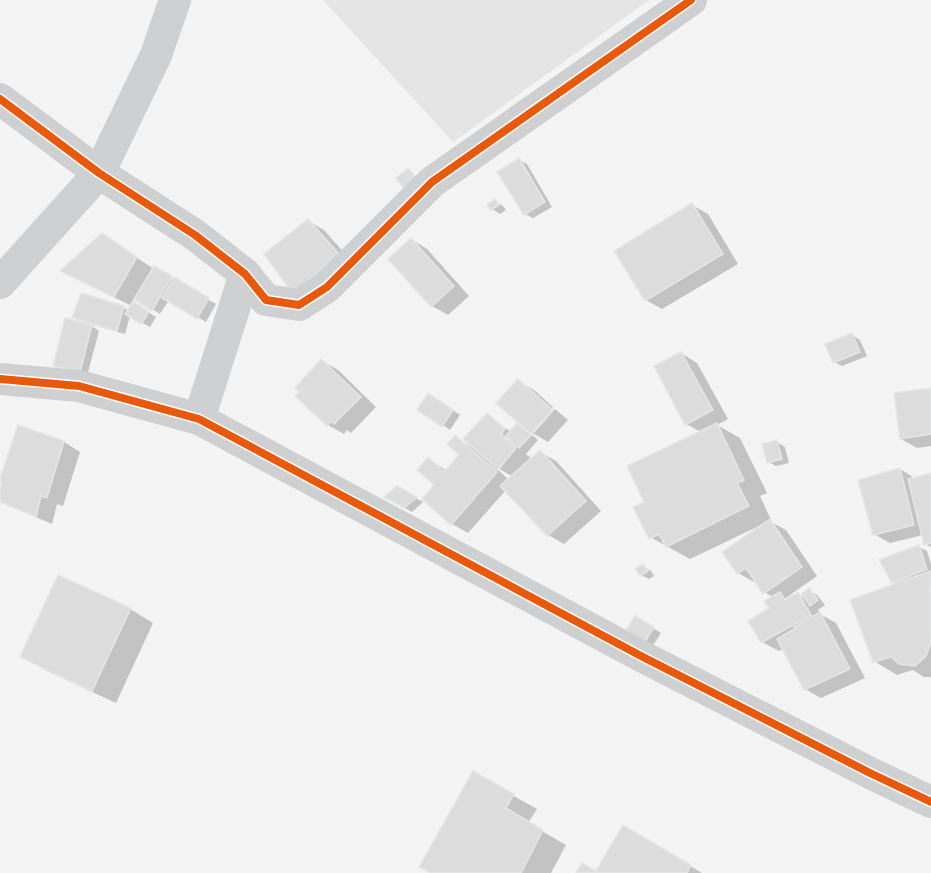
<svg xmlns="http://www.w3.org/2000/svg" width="931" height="873" viewBox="0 0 931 873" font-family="Rubik,sans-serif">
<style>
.education{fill:#e6e5e6}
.shadow{fill:#0003;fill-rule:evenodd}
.building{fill:#ddddde;stroke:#e5e6e7;stroke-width:1.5}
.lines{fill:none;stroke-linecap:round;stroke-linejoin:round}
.minor{stroke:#ced0d2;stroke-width:32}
.cycleway-casing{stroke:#fff;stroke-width:11}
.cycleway{stroke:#e8590c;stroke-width:8}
</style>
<rect width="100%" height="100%" fill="#f4f4f4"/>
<path class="education" d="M323,0H649L453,142Z"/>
<g class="shadow">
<path d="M519,160L527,164L552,207L533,218L525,214Z"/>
<path d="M495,201L503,206L506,210L500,214L492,209Z"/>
<path d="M692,205L708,214L738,264L662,309L646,300Z"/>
<path d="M308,221L324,230L354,264L310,302Z"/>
<path d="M102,235L154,269L216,304L206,322L169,300L160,314L135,298L132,302L156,317L150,327L130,316L125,334L89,324L99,331L87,376L63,369L55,365L85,324L74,317L123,307L129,311L132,306L78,280Z"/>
<path d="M411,239L427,249L469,296L448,315L432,306Z"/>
<path d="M852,335L860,340L867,356L842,366L834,362Z"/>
<path d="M681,353L697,363L728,419L717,425L740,438L767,493L760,496L771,520L769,521L786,530L817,576L783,600L784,602L798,594L807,599L809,590L817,595L825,605L818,610L820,614L836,623L865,678L821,698L805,689L784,648L779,651L762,642L773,597L764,592L756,581L754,582L738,573L762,527L761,525L690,559L650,537L646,502L701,432L686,424Z"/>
<path d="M322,361L338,370L376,407L351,433L347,430L344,434L328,425Z"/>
<path d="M518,381L534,390L553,407L532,431L534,433L555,409L568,420L548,442L531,432L530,433L538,440L526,454L532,459L540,452L556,461L601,511L564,544L548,535L506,490L468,533L452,524L424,499L436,485L428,459L447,471L462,455L455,437L472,447L487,415L511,432L517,425L529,432ZM498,468L513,477L509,480L497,469Z"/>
<path d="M931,390V446L917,448L901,439Z"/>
<path d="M436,399L460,415L450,430L443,425Z"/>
<path d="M18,427L64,442L80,452L63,506L57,504L52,524L0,502V493Z"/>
<path d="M777,442L785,447L789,463L776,466L768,462Z"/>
<path d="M900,469L916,479L931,475V547L925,544L923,535L890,543L874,534Z"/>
<path d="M397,488L423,502L412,512L387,497Z"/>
<path d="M919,547L927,551L931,564V677H924L913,670L897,675L874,661L898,584L893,582Z"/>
<path d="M643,566L651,571L654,576L649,579L641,575Z"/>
<path d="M130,609L153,623L116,703L45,670L22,656Z"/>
<path d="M636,618L661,633L650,650L625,635Z"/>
<path d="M473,773L537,809L528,823L566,845L551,873H432Z"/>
<path d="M624,827L702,873H578H597Z"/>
</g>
<g class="building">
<path d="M519,158L545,202L524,215L497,172Z"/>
<path d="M408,168L419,181L406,191L396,178Z"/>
<path d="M495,199L499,205L491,210L487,205Z"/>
<path d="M692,203L723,254L645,301L614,251Z"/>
<path d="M308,219L339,254L293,294L264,254Z"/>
<path d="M102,233L137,257L114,297L60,271Z"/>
<path d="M411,238L454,286L431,307L388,259Z"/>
<path d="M154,266L172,276L152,311L134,299Z"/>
<path d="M174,277L209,298L197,319L162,298Z"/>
<path d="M81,293L124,306L117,331L72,318Z"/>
<path d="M133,301L149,312L141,324L125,314Z"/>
<path d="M65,318L92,325L80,372L53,366Z"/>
<path d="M852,333L860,352L833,363L825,344Z"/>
<path d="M681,352L713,410L685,425L654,366Z"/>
<path d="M321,359L361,397L334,424L331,421L327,426L295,396L299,392L295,388Z"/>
<path d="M518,379L553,410L531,434L496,403Z"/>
<path d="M931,388V434L900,439L894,393Z"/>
<path d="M428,393L453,410L442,427L417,410Z"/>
<path d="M487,413L505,429L501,434L516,448L498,470L463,439Z"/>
<path d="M517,423L531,435L519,448L505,437Z"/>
<path d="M717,423L744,480L737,483L749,506L666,547L659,534L649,539L633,507L644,502L627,466Z"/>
<path d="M18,425L64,441L47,498L41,496L36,517L0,502V489L2,483L0,482V478Z"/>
<path d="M455,435L497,472L451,525L422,499L434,485L417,470L428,457L444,472L459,455L447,444Z"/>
<path d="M777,440L782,459L767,463L762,444Z"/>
<path d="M540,450L586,501L547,536L500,486Z"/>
<path d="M900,468L914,525L873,535L858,480Z"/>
<path d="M931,473V543L924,545L908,479Z"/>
<path d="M397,486L417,497L404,508L384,497Z"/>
<path d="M770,519L802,567L763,594L746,568L737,574L722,552Z"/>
<path d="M919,545L927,569L892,583L879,560Z"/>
<path d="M643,564L648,571L640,576L635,569Z"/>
<path d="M930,571L931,642L926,656L915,666L899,664L891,657L873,662L850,600Z"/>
<path d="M58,575L131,608L92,691L20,657Z"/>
<path d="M809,588L818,600L810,606L802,594Z"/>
<path d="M780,592L785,600L798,592L811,615L761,643L748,621L769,608L764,601Z"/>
<path d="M820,612L850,669L804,690L777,639L796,628L794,627Z"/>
<path d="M635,616L654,627L642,647L623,635Z"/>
<path d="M473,771L514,794L506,808L543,830L521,873H430L419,867Z"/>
<path d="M623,825L691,865L687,873H576L582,863L596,871Z"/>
</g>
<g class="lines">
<g class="minor">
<path d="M0,99L99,173L195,235L245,274L266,300L299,305L327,287L432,182L691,0"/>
<path d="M0,283L99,173L156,55L175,0"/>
<path d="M0,379L79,386L199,419L641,656L870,773L931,802"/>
<path d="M199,419L245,274"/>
</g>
<defs>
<g id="cycleway">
<path d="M0,99L99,173L195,235L245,274L266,300L299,305L327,287L432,182L691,0"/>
<path d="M0,379L79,386L199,419L641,656L870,773L931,802"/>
</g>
</defs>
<use href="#cycleway" class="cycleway-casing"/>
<use href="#cycleway" class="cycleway"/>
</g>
</svg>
